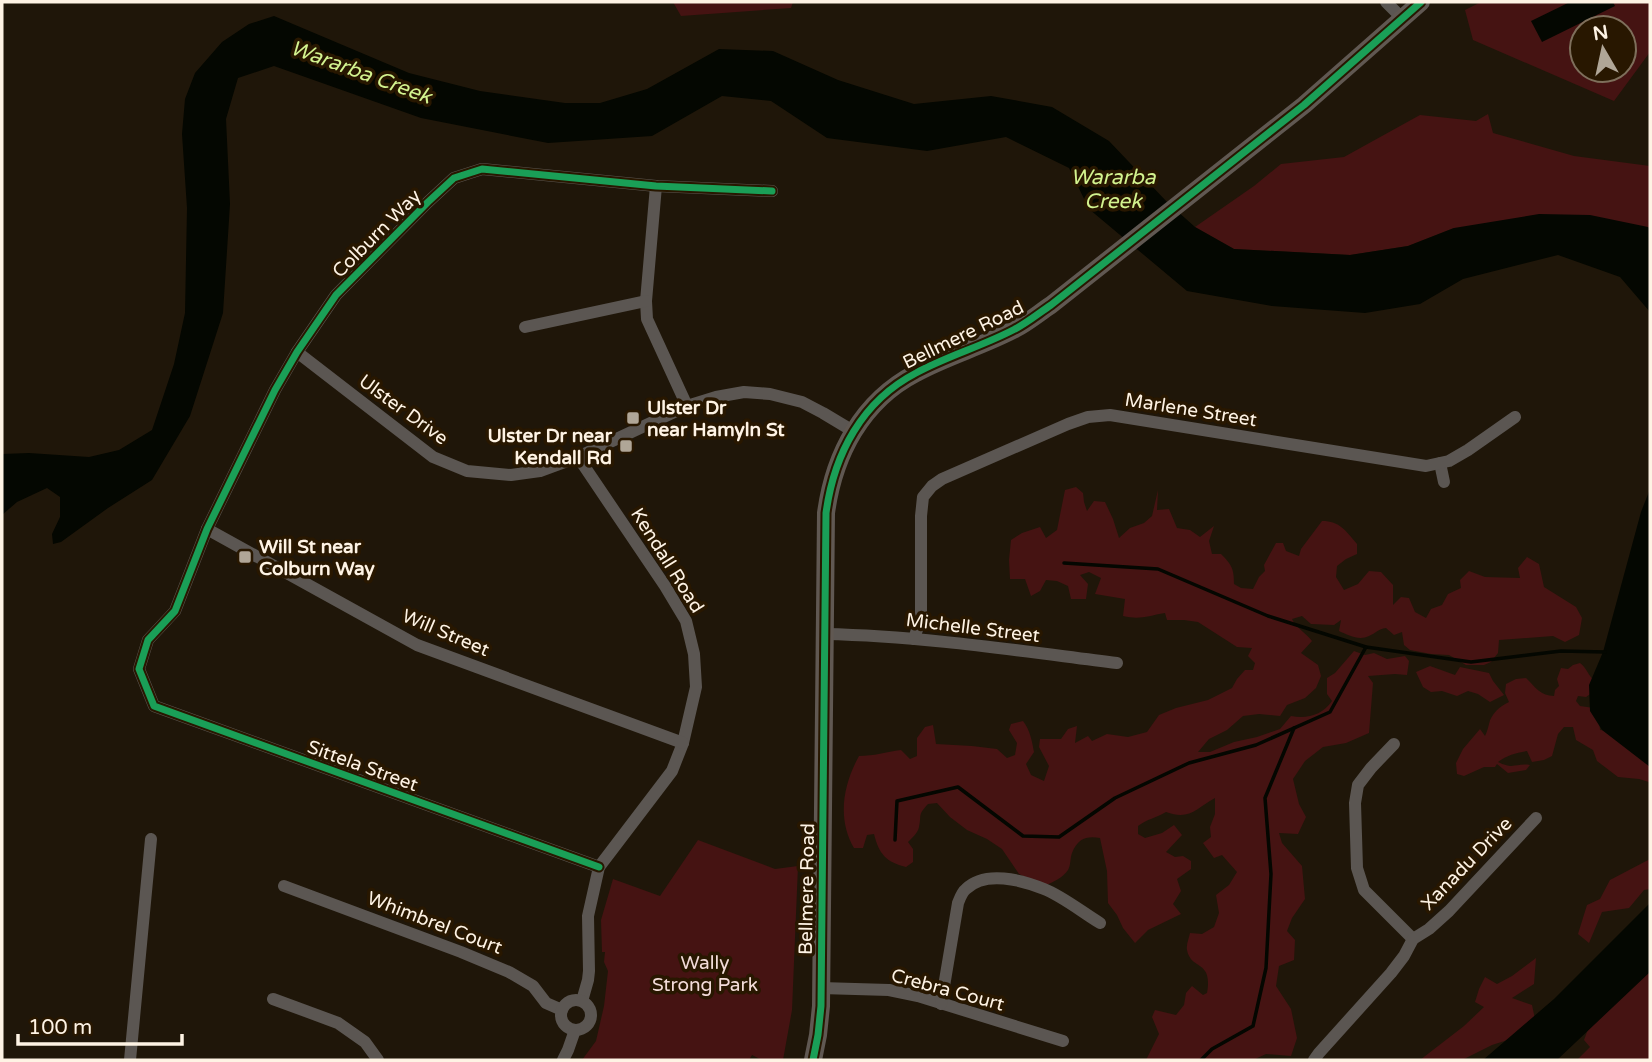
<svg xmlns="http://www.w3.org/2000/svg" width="1652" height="1062" viewBox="0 0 1652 1062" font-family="'Varela Round',sans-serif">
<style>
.green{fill:#451312;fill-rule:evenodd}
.water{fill:#040701}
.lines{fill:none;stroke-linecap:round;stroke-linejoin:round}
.stream{stroke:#040701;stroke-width:3.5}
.street{stroke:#5b5652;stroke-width:12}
.secondary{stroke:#605852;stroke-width:18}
.cycleway-casing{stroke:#281700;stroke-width:11}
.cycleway{stroke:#1a9f57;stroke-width:7}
.poi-dot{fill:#b0a697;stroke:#281700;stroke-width:2.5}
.labels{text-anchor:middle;stroke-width:7;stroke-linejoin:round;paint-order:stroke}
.street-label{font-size:19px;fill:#fef3e4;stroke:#281700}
.poi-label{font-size:19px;font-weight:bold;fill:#fef3e4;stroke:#281700;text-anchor:start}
.park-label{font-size:19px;fill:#f3dcd9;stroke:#281700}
.water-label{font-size:21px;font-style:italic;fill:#d3f38f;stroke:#281700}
</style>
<rect width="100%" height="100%" fill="#1f1609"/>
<g class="green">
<path d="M673,2H793L791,8L681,16Z"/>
<path d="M1481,2H1650V52L1614,101L1473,40L1465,10ZM1582,28H1624V70H1582Z"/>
<path d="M1488,114L1493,133L1574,156L1650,166V229L1648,227L1454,228L1408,246L1350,255L1234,249L1195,227L1254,186L1281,164L1344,157L1420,115L1476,121Z"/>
<path d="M1076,487L1083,493L1084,502L1087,511L1094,501L1105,502L1113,519L1119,538L1130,528L1144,523L1152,516L1158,490L1157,510L1169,509L1177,528L1190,530L1200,537L1214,526L1209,541L1212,554H1221C1232,565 1234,569 1234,584L1241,588L1253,589L1259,577L1265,571L1264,565L1276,543H1283L1286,551L1299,556L1301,549L1322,521C1340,521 1346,531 1357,544V554L1346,559L1337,566L1336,577L1344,590L1358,584L1369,571L1381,572L1393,585V605L1401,597L1409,598L1415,612L1426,618L1431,609L1442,605L1448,594L1461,588L1460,580L1469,571L1485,577L1520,578L1518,568L1527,557L1539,564L1544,587L1576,607L1582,618L1579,635L1565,642L1553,636L1499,640L1498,653L1491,662L1484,665H1466L1449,655L1431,654L1410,650L1404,645L1402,632L1394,635L1386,628C1378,629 1376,633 1369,636C1359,641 1348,635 1339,631L1341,620L1334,625L1311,624L1302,616L1292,619C1296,628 1305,632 1312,641L1301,653L1318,665L1321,676L1316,688L1305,698L1287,705L1280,716L1259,714L1243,716L1227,730L1209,739L1198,752H1210L1234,742L1257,737L1280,729L1291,716C1308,719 1322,715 1332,701L1327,694V678L1335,673L1354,651L1365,655L1374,653L1387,659L1405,656L1409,661L1407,675L1395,674L1368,676L1373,683L1369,733L1346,743L1323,747L1305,761L1293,779L1299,804L1306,817L1298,834L1279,833L1282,843L1302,866L1305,899L1292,918L1287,931L1295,940L1294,960L1279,966L1276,986L1291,1009L1297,1038L1291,1056L1266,1054L1253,1060H1146L1159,1034L1152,1017L1155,1010L1176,1015L1184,1005L1186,993L1192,986L1203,995L1207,993C1213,959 1191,971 1187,950C1186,945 1189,938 1190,933L1202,934L1214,927L1219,913L1216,895L1229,885L1237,872L1222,855L1214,858L1203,843L1211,837L1210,827L1215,814V798C1196,808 1190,821 1166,812C1156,818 1147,819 1138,826V834L1145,838L1162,833L1174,825L1182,835L1166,852L1175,857L1183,856L1191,861V869L1177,879L1181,891L1173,904L1181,914L1148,930L1135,943L1123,928L1117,915L1108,903L1107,871L1100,838C1087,836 1078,838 1072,853C1070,858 1071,865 1068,870C1063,878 1053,882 1044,886L1019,874L1002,849L987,839L967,830L950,817L937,803L928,804C917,816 922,814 919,827C918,833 912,838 908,842L913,849V862L906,867C886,862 879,854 874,834L867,835L863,848H854C837,819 843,785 859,756C874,756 886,752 901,750L910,759L917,756V738L925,727L933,725L936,744L972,746L997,749L1007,758L1015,755L1017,743L1009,730L1011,724L1023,721C1030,730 1032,741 1034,752L1026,764L1031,775L1044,781L1049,766L1039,747L1040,739H1061L1068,729L1077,726L1075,743L1088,736L1092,741L1107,734L1128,737L1147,732L1159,715L1176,708L1208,700L1232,688L1237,679L1245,670H1253L1255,663L1248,656L1252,648L1237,647L1198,622L1184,620H1167L1165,613C1147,616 1140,620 1123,616L1125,599L1095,594L1101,578L1089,572L1080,575L1088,584L1086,599H1071L1068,586L1057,581L1046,580L1040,591L1031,596L1025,579H1010L1009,560L1011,540L1022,533L1040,527L1046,538L1057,530L1065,490Z"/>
<path d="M1580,663C1587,668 1588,676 1595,681L1593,692L1586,697L1578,696L1576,701L1580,706L1594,708L1599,719L1600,730L1614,731L1650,748V785L1649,782L1639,779L1618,777L1597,761L1593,750L1576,740L1573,727H1564L1558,734L1552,756L1544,760L1532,762L1527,751C1516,753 1507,755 1498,762C1514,770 1515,763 1530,765L1526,770L1508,773L1497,764L1495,767H1484L1464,776L1457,774L1456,763L1463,749L1480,729L1485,736C1487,732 1488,728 1489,724C1491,714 1500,706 1509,702L1505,693L1506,684L1516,679L1526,678C1535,687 1541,696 1554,696L1555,690L1559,686L1557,679L1561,668L1568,669L1573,665Z"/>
<path d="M1430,666L1455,675L1460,667L1489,673L1493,681L1504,695L1490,702L1478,694L1468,691L1457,696L1442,691L1431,692L1423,687L1416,672Z"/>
<path d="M698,840L775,869L798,866L792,1010L783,1060H762L752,1055L749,1060H582L596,1041L604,1006L608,971L604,962L605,952H602L601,920L613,879L660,896Z"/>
<path d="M1650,859V889L1644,890L1629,908L1602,912L1589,943L1578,934L1587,905L1600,899L1610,880Z"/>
<path d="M1536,958L1534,984L1512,998L1532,1005L1535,1019L1517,1037L1492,1045L1462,1060H1420L1464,1026L1484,1007L1475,1002L1479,989L1485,977L1497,984L1512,976Z"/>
<path d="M1650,965V1060H1577L1590,1047L1584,1040L1590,1024Z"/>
</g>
<g class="water">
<path d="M1570,2H1613L1615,6L1542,42L1531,21Z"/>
<path d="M274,16L409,73L480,91L565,103H600L647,89L719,49L773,51L838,80L914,104L991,96L1052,107L1109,141L1167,202L1195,227L1234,249L1350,255L1408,246L1454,228L1539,214L1590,215L1648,227L1650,229V312L1620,277L1558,255L1463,279L1420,304L1365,313L1272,306L1187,291L1089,209L1069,168L1006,137L927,151L827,138L771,101L722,96L652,136L548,143L421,118L274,66L238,78L226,119L230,204L223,313L190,416L152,480L108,508L61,542L53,544L52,534L60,517V497L47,488L17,502L2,515V454L29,453L89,457L119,450L152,430L174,364L185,313L187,208L182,134L185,99L195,73L222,42L249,24Z"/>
<path d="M1650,489V767L1602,730L1590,711L1589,685L1603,652L1641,512Z"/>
<path d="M1650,903V972L1557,1060H1483L1554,999Z"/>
</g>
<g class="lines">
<g class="stream">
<path d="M1064,563L1158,569L1268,616L1366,647L1471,662L1561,651L1605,652"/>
<path d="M895,840L897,801L958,787L1023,836L1059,837L1115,798L1189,763L1256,745L1330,712L1366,647"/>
<path d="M1201,1060L1212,1049L1253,1026L1266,968L1271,874L1265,798L1294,728"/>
</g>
<g class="street">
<path d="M1386,2L1402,18"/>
<path d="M656,186L646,301L647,319L687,406"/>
<path d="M525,327L646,301"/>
<path d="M297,352L433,457L467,471L511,475L540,471L578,457L687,406L716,397L744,392L770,394L802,402L823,413L853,431"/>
<path d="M578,457L665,586L686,621L694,654L696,687L683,743L672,771L599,867L588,916L589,971L588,980L582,1001"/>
<path d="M1440,463L1444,482"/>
<path d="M207,529L417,645L683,743"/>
<path d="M825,634C922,636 1020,651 1117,663"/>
<path d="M914,639L921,617V516L923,497L932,486L942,479L1068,424L1088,417L1110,415L1426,466L1449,461L1468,450L1515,417"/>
<path d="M1394,744L1371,768L1358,785L1355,803L1357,868L1364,890L1413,939"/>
<path d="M599,867L154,706L139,669L148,640L175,611L207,529L275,390L297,352L336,295L428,202L454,178L482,169L656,186L772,191"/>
<path d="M284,886L461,952L509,972L533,986L546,1003L562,1010"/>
<path d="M821,988L889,990L918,996L1063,1041"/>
<path d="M273,999L338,1023L365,1042L378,1060"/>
<circle cx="576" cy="1015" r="15"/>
<path d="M941,1004L958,903C960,898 962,892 966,889C985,870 1022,880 1044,889C1062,896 1082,912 1100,923"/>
<path d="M130,1060L151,839"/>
<path d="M563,1060L568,1050L575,1030"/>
<path d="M1314,1060L1319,1053L1391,973L1404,956L1413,939L1429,929L1449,911L1536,818"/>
</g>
<path class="secondary" d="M813,1060L818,1035L821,1006L826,513C834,454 862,401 916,373C947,356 983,346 1015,329C1027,323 1039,313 1051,305L1304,105L1421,2"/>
<defs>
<g id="cycleway">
<path d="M599,867L154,706L139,669L148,640L175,611L207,529L275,390L297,352L336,295L428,202L454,178L482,169L656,186L772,191"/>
<path d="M813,1060L818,1035L821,1006L826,513C834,454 862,401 916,373C947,356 983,346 1015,329C1027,323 1039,313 1051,305L1304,105L1421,2"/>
</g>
</defs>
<use href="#cycleway" class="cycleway-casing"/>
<use href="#cycleway" class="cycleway"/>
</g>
<g class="poi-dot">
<rect x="626" y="411" width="14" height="14" rx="3.5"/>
<rect x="619" y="439" width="14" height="14" rx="3.5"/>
<rect x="238" y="550" width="14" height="14" rx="3.5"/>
</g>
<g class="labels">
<g class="street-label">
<text transform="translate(376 233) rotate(-45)" y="7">Colburn Way</text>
<text transform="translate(963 334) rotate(-26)" y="7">Bellmere Road</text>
<text transform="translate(404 409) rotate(36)" y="7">Ulster Drive</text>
<text transform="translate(1191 409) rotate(9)" y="7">Marlene Street</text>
<text transform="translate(668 560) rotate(58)" y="7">Kendall Road</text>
<text transform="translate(973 627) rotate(7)" y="7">Michelle Street</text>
<text transform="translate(446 632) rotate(23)" y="7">Will Street</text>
<text transform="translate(363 765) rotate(20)" y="7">Sittela Street</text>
<text transform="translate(1466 863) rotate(-46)" y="7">Xanadu Drive</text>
<text transform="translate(806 889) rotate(-89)" y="7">Bellmere Road</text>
<text transform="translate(435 922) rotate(21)" y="7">Whimbrel Court</text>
<text transform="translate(948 989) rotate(15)" y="7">Crebra Court</text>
</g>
<g class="poi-label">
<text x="647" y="414">Ulster Dr<tspan x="647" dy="22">near Hamyln St</tspan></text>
<text x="612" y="442" text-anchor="end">Ulster Dr near<tspan x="612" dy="22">Kendall Rd</tspan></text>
<text x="259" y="553">Will St near<tspan x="259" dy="22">Colburn Way</tspan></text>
</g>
<g class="park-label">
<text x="705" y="969">Wally<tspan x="705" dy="22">Strong Park</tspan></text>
</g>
<g class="water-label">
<text transform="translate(361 72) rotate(20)" y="7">Wararba Creek</text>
<text x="1113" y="184">Wararba<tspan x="1113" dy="24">Creek</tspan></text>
</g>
</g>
<rect width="1652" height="1062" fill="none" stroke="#fef3e4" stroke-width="7"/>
<g transform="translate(1603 49) rotate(351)"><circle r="33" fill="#281700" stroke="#7e6f5b" stroke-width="2"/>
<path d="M0-5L12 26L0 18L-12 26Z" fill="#b0a697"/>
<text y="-10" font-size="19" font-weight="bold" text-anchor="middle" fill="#fef3e4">N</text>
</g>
<path d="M18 1034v10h164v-10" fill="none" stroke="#fef3e4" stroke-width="3.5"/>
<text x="28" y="1034" font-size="21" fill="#fef3e4" stroke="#281700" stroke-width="5" paint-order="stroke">100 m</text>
</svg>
